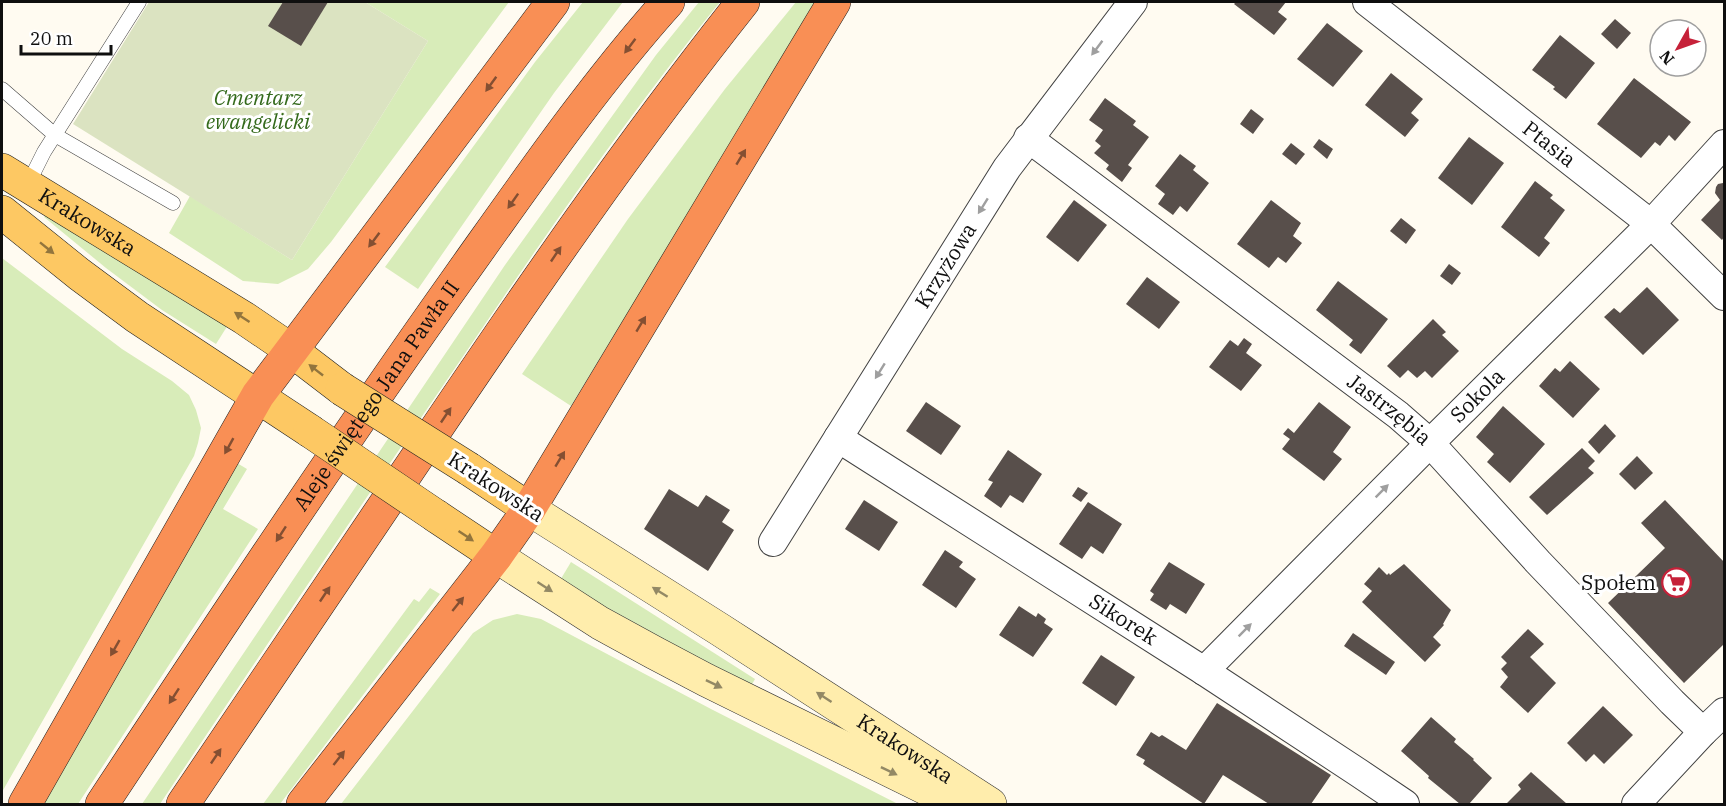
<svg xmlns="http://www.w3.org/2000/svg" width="1726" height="806" viewBox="0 0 1726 806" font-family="'IBM Plex Serif',serif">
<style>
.green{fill:#d8ecb9}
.cemetery{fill:#dbe3c1}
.building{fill:#584f4b}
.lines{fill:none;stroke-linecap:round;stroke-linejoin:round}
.lane-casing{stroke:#424242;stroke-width:15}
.street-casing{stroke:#424242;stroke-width:30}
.secondary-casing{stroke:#313131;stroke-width:34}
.primary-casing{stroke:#202020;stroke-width:34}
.highway-casing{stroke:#202020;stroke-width:34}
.lane{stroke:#fff;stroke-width:14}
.street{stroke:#fff;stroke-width:28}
.secondary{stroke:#ffedac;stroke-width:33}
.primary{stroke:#fdc863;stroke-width:33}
.highway{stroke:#f98f55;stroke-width:33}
.primary-bridge-casing{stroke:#202020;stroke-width:34;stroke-linecap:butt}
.primary-bridge{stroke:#fdc863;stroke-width:33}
.oneway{fill:#844f32}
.oneway2{fill:#9f9f9f}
.oneway3{fill:#92753d}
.oneway4{fill:#938965}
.labels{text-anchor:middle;stroke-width:6;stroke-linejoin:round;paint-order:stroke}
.park-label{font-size:21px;font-style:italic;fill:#346a1c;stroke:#fff}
.street-label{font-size:21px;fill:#0f0f0f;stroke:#fff}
.poi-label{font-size:21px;fill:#0f0f0f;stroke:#fff;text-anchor:end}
</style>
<rect width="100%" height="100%" fill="#fffbf1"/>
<g class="green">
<path d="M365,2H509L331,242L308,269L278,284L243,281L169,233L190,196L292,260L428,41Z"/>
<path d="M583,2H623L554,93L418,289L385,267L535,62Z"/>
<path d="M699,2H720C629,114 547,233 466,352C363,502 261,653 160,804H142L505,265L656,55Z"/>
<path d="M796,2H817L571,406L522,374L628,219L725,89Z"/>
<path d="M50,210L228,325L216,344L162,310L106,268L44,217Z"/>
<path d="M2,258L122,349L172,381L189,395L196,410L201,428L198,443L194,456L2,792Z"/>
<path d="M237,463L247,469L223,509L258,529L78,804H43Z"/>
<path d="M571,562L755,679L750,688L559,582Z"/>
<path d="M430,588L440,594L280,804H263L414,599L419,602Z"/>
<path d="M517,614L541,619L711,709L898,804H341L473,633L493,620Z"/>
</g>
<path class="cemetery" d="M149,2H365L428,41L292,260L73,124Z"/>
<g class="building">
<path d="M283,2H328L301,46L268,26Z"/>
<path d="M1236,2H1286L1278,12L1287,19L1274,35L1234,4Z"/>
<path d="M1615,19L1631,33L1617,49L1601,34Z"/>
<path d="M1327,23L1363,51L1333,87L1297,59Z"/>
<path d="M1560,35L1595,63L1566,99L1553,89L1555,87L1532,70Z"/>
<path d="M1391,73L1423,99L1411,113L1419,120L1405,137L1365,105Z"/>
<path d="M1634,78L1691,122L1675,141L1669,135L1660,146L1655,142L1641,158L1597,124Z"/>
<path d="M1105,98L1136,121L1133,125L1149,137L1128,165L1132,168L1122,182L1106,169L1109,165L1094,153L1101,146L1095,141L1103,130L1089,120Z"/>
<path d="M1251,109L1264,119L1253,134L1240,124Z"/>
<path d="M1469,137L1504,163L1472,205L1438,178Z"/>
<path d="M1319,139L1333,149L1327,159L1313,147Z"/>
<path d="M1291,143L1305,154L1296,165L1282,154Z"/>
<path d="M1180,154L1196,166L1193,170L1209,183L1187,212L1180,206L1173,215L1158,204L1165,194L1155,186Z"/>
<path d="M1535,181L1553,195L1550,198L1565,210L1544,238L1550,243L1539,257L1501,227Z"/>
<path d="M1723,183L1724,185V237L1722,240L1701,220L1720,200L1715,193L1716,187L1718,184Z"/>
<path d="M1074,200L1107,225L1078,262L1046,237Z"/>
<path d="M1271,200L1301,223L1293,236L1302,243L1286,263L1278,257L1269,268L1237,244Z"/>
<path d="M1401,218L1416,230L1406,244L1390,231Z"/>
<path d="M1449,264L1461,273L1452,285L1440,276Z"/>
<path d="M1147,277L1180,302L1159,329L1126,304Z"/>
<path d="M1338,281L1388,319L1361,354L1349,345L1353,340L1316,310Z"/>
<path d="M1647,287L1679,320L1643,355L1604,317L1614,308L1620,313Z"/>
<path d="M1433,319L1446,332L1442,335L1459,351L1432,378L1425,371L1417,378L1408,370L1400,378L1387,366Z"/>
<path d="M1244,338L1252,344L1246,353L1262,365L1241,391L1209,367L1230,340L1238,346Z"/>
<path d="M1570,361L1600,389L1573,418L1539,386L1555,368L1560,372Z"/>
<path d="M926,402L961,426L941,455L906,431Z"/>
<path d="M1319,402L1351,427L1333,452L1342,459L1324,481L1282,449L1290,439L1283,434L1288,428L1294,433Z"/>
<path d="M1503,406L1545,444L1510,483L1487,462L1494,454L1476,437Z"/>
<path d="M1605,424L1616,436L1599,454L1588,442Z"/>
<path d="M1582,448L1595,461L1588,468L1594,473L1547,515L1529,497Z"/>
<path d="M1008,450L1042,474L1023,503L1010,495L1001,508L984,496L993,482L988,480Z"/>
<path d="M1637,456L1653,473L1635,490L1619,474Z"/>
<path d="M1078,487L1088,493L1081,502L1072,496Z"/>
<path d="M669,489L698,507L706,495L730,510L722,522L734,530L708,571L644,529Z"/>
<path d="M864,500L898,522L879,551L845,529Z"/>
<path d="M1665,500L1724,562V644L1684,683L1608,603L1665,548L1641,523Z"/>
<path d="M1088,502L1122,524L1103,554L1091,546L1082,559L1059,544Z"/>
<path d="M945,550L963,562L959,567L976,579L956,608L922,585Z"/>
<path d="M1169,562L1205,584L1186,614L1170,604L1166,610L1150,600L1154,594L1150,591Z"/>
<path d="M1404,564L1451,610L1443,624L1444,625L1433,637L1441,645L1425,662L1362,602L1372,591L1364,584L1379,567L1387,575L1389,573L1390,575Z"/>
<path d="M1019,606L1036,617L1038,613L1046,619L1044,623L1053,629L1033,657L999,635Z"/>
<path d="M1528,629L1544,644L1530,657L1556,683L1528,713L1500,687L1508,677L1501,669L1507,663L1501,657Z"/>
<path d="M1353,633L1395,662L1386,675L1344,646Z"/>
<path d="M1101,655L1135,677L1116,706L1082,683Z"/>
<path d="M1217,703L1331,775L1311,804H1269L1223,775L1204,804L1143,764L1145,760L1136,755L1151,732L1159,737L1162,735L1186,750Z"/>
<path d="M1603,706L1633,735L1604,764L1594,754L1586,762L1567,743Z"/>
<path d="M1431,717L1456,739L1454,742L1474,759L1473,760L1492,778L1469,804H1460L1428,778L1429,776L1401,751Z"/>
<path d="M1531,772L1567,804H1506L1521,789L1518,785Z"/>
</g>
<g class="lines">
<defs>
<g id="lane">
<path d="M2,89L55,135L173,203"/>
<path d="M27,186L44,152L139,2"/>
</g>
<g id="street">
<path id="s1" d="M1367,2L1651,224L1724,296"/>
<path id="s2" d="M1028,138L1398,415L1430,443L1538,562L1672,702L1703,732"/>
<path id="s3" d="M838,438L1204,671L1359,773L1405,804"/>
<path id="s4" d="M773,542L1007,168L1133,2"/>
<path id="s5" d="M1204,671L1430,443L1651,224L1724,144"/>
<path d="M1636,804L1703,732L1724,712"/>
</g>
<g id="secondary">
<path id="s6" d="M529,509L719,629L990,804"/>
<path d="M496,556L600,623L653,652L706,680L956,803"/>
</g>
<g id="primary">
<path id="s7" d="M2,170L244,318L291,350L342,389"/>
<path d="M2,212L79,274L137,317L310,431"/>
<path d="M469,469L529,509"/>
<path d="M436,516L496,556"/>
</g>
<g id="highway">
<path d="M25,804L258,395L553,2"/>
<path id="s8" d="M102,804C219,627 336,450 459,277C526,183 592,87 668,2"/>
<path d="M183,804C264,683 346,562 428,441C529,291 631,143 743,2"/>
<path d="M303,804L496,556L529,509L834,2"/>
</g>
</defs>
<use href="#lane" class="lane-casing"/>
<use href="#street" class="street-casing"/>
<use href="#secondary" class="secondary-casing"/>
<use href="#primary" class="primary-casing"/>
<use href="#highway" class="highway-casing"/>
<use href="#lane" class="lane"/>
<use href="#street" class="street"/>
<use href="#secondary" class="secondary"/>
<use href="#primary" class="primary"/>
<use href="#highway" class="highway"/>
<defs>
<g id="primary-bridge">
<path d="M342,389L469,469"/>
<path d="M310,431L436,516"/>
</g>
</defs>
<use href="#primary-bridge" class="primary-bridge-casing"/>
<use href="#primary-bridge" class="primary-bridge"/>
</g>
<defs><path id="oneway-solid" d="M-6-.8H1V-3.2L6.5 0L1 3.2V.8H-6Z" transform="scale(1.5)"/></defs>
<g class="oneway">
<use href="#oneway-solid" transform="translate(630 46) rotate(127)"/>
<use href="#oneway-solid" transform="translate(491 84) rotate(126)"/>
<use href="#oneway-solid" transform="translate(741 157) rotate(-59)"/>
<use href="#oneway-solid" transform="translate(513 201) rotate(125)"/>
<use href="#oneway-solid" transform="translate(374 240) rotate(127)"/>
<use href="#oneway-solid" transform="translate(556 254) rotate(-56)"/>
<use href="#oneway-solid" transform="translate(641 324) rotate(-59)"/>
<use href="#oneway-solid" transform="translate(446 415) rotate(-56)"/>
<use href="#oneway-solid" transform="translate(229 446) rotate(119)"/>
<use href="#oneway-solid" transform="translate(560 459) rotate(-59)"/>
<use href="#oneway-solid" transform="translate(281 534) rotate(123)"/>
<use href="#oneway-solid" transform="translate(325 594) rotate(-56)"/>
<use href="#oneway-solid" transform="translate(458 604) rotate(-51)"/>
<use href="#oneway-solid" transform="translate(115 648) rotate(120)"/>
<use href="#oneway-solid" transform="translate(174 696) rotate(123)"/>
<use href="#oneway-solid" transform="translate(216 756) rotate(-56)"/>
<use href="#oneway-solid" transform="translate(339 758) rotate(-52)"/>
</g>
<g class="oneway2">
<use href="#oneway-solid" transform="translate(1097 48) rotate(127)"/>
<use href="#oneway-solid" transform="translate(983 206) rotate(122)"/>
<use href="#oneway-solid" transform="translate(880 371) rotate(122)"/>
<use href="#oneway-solid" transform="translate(1382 491) rotate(-45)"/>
<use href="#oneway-solid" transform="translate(1245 630) rotate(-45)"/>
</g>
<g class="oneway3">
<use href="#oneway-solid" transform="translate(47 248) rotate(39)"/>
<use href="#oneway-solid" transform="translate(242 317) rotate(-147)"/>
<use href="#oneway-solid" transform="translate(316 370) rotate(-142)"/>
<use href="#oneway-solid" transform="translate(466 536) rotate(34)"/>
</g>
<g class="oneway4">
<use href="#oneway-solid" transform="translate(545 587) rotate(33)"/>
<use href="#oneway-solid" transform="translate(660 592) rotate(-148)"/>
<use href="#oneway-solid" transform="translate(714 684) rotate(26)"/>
<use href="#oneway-solid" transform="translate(824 697) rotate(-147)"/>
<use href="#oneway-solid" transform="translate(889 771) rotate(26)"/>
</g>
<defs>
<symbol id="supermarket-ring" viewBox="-11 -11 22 22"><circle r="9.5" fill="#fff" stroke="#c62139" stroke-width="1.5"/><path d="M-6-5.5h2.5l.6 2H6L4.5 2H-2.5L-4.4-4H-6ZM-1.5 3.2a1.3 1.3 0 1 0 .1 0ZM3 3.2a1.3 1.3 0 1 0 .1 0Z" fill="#c62139"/></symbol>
</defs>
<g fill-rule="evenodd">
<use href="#supermarket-ring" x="1660" y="566" width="33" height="33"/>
</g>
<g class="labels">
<g class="park-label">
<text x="258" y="105">Cmentarz<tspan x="258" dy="24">ewangelicki</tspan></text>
</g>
<g class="street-label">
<text dy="7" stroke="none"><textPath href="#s1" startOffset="231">Ptasia</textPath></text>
<text dy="7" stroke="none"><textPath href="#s7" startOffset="100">Krakowska</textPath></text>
<text dy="7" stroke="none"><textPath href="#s4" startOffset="326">Krzyżowa</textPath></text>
<text dy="7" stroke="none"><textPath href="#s8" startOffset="492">Aleje świętego Jana Pawła II</textPath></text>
<text dy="7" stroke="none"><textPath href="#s5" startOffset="388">Sokola</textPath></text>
<text dy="7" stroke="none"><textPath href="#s2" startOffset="452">Jastrzębia</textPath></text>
<text transform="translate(496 487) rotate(33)" y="7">Krakowska</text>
<text dy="7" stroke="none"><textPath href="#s3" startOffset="338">Sikorek</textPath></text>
<text dy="7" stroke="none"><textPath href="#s6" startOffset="446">Krakowska</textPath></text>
</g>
<g class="poi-label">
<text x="1656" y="590">Społem</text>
</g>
</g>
<rect width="1726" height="806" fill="none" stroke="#0f0f0f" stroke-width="6"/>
<g transform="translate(1678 48) rotate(230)"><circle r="28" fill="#ffffff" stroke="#9f9f9f" stroke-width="1.5"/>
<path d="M0-4.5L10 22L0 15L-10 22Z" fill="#c62139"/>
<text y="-9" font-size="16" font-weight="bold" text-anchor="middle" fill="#0f0f0f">N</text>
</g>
<path d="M21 45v9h90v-9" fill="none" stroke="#0f0f0f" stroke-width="3"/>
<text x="30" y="45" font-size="18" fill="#0f0f0f" stroke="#ffffff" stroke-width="4.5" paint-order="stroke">20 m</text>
</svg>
